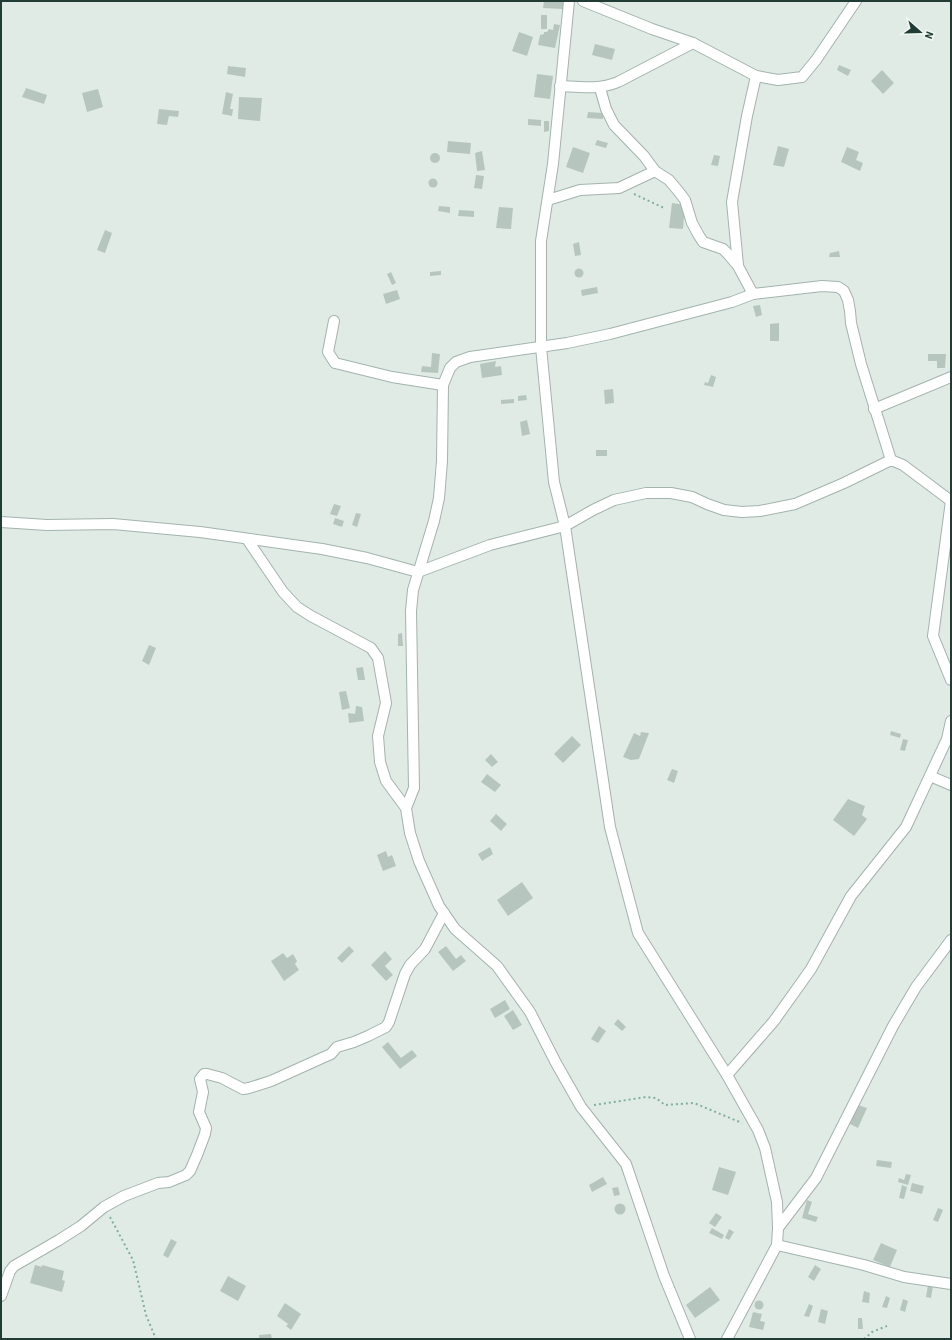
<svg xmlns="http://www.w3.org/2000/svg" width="952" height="1340" viewBox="0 0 952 1340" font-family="'Source Sans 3',sans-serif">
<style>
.building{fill:#b6c6bf}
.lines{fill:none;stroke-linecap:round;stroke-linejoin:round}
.minor-casing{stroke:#a3b3ad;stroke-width:12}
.path{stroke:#81af9f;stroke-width:2;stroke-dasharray:2 3;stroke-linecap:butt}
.minor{stroke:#fff;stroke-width:10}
</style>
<rect width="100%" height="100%" fill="#e0ebe6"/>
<g class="building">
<path d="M544,1H563V9L543,8Z"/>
<rect x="541" y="15" width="6" height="14"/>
<path d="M554,24L560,25L555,48L538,45L540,35L544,34V32H547L549,29L553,30Z"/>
<path d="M519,32L533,37L527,56L512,51Z"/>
<path d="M595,44L615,49L612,60L592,55Z"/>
<path d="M839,65L851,70L848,76L837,70Z"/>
<path d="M228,66L246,68L245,77L227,74Z"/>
<path d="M882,70L894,83L883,94L871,81Z"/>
<path d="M537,74L553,76L550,99L534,97Z"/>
<path d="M26,88L47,95L44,104L22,97Z"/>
<path d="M98,89L103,107L87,112L82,93Z"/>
<path d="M226,92L233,94L230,109H233L232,116L222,114Z"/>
<path d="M239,97L262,98L260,121L238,119Z"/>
<path d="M159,109L179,111L178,117L169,116L167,125L157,124Z"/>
<path d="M588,112L603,113V119L587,118Z"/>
<path d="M528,119L541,120V126L528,125Z"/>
<path d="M544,121H549V131L544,132Z"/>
<path d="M597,140L608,143L606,148L595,145Z"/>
<path d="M448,141L471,143L470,154L447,152Z"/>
<path d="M778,146L789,149L784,167L773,165Z"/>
<path d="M573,147L590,153L583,173L566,167Z"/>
<path d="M847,147L859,152L856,160L863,163L860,171L841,162Z"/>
<path d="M482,151L485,170L477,171L475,153Z"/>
<circle cx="435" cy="158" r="5"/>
<path d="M714,155L720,156L718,166L711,165Z"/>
<path d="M476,175L484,176L482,189L474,188Z"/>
<circle cx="433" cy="183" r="4.5"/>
<path d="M672,203L685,205L683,229L669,228Z"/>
<path d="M439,206L450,207V213L438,211Z"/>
<path d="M499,207L513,208L511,229L496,228Z"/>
<path d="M459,210L474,211V217L458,216Z"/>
<path d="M105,230L112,233L105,253L97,250Z"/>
<path d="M579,242L581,255L575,256L573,244Z"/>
<path d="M839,251L840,257H829L830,253Z"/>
<circle cx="579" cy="273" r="4.5"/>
<path d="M441,271V275L430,276V272Z"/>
<path d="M391,272L396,283L392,285L387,274Z"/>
<path d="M597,287L598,293L582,296L581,290Z"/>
<path d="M397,290L400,299L386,304L383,294Z"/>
<path d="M760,305L762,315L756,317L753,306Z"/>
<path d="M779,323V341H770V324Z"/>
<path d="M432,353L440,354L438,373L421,372L422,366L431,367Z"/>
<path d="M928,354H946L945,368H937V361H928Z"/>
<path d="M496,361L495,367L501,366L502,375L482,378L480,364Z"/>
<path d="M711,375L716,377L713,387L704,385L705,382L708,383Z"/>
<path d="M613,389L614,403L605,404L604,390Z"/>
<path d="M526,395L527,400L518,401V396Z"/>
<path d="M514,399V403L501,404V400Z"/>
<path d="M527,420L530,434L522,436L520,422Z"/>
<rect x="596" y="450" width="11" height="6"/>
<path d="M334,504L341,506L337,516L330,514Z"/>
<path d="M356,513L361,514L357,527L352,525Z"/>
<path d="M335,518L344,521L342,527L333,524Z"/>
<path d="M402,633L403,646H398V634Z"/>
<path d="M149,645L156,648L149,665L142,661Z"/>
<path d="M363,667L365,680H358L356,668Z"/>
<path d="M346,691L350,708L342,710L339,692Z"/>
<path d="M356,706L362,707L364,721L349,723L348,713L355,714Z"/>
<path d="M891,731L901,734L900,738L890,735Z"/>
<path d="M641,732L649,733L639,759L631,760L623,757L634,733L640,736Z"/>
<path d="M572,736L581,745L563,763L554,754Z"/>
<path d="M903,739L908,740L905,751L900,750Z"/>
<path d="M491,754L498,762L492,767L485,760Z"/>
<path d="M672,769L678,771L674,783L667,780Z"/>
<path d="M487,774L501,785L495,792L481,782Z"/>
<path d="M848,799L865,806L862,815L867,819L854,836L833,820Z"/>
<path d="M496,814L507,824L501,831L490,821Z"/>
<path d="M490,847L493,854L482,861L478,854Z"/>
<path d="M386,851L388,857L392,855L396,866L383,871L377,855Z"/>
<path d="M522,882L533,898L508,916L497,900Z"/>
<path d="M349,946L354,951L342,963L337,958Z"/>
<path d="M446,946L456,959L461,955L466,961L453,971L438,952Z"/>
<path d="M385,951L392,959L385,966L393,975L386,981L371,965Z"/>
<path d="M283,953L287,958L293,954L297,961L295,964L299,970L284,981L271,961Z"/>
<path d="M505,1000L510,1009L495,1018L490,1009Z"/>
<path d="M513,1010L522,1025L513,1030L504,1016Z"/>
<path d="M618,1019L626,1027L622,1031L614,1024Z"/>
<path d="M599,1026L606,1031L598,1043L591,1039Z"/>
<path d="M388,1042L401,1058L412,1050L417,1056L400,1069L382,1047Z"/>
<path d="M858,1105L867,1108L858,1128L850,1124Z"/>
<path d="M877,1160L892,1162L891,1168L876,1166Z"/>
<path d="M719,1167L736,1172L728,1195L712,1190Z"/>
<path d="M906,1174L911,1175L908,1185L898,1182L899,1178L904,1180Z"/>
<path d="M603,1177L607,1184L592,1192L589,1185Z"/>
<path d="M912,1183L924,1186L922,1194L910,1191Z"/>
<path d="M902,1185L907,1187L904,1199L899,1198Z"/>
<path d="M618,1187L620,1195L614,1196L612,1188Z"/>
<path d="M807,1200L812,1202L808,1214L818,1217L816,1222L802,1218Z"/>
<circle cx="620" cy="1209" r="5.5"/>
<path d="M938,1208L943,1210L938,1222L933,1220Z"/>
<path d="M716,1213L722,1217L715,1227L709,1223Z"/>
<path d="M712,1228L724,1235L722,1239L709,1233Z"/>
<path d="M729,1229L734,1232L729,1240L725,1238Z"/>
<path d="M171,1239L177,1242L168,1258L163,1255Z"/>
<path d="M881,1243L897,1250L890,1267L873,1260Z"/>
<path d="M35,1265L42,1267V1265L64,1271L62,1280L65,1281L62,1292L30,1283Z"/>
<path d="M815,1265L821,1269L814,1281L808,1277Z"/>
<path d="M228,1276L246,1286L238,1301L220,1291Z"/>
<path d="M928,1285L933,1286L931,1298L926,1297Z"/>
<path d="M710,1287L720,1300L695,1318L686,1305Z"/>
<path d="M864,1291L870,1293L869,1303L862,1302Z"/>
<path d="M886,1296L890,1298L887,1308L882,1307Z"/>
<path d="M903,1299L908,1301L905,1312L900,1310Z"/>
<circle cx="759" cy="1305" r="4.5"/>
<path d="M285,1303L301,1314L291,1330L286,1326L288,1324L277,1316Z"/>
<path d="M809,1304L813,1306L809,1317L804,1316Z"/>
<path d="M821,1309L828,1311L825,1324L818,1322Z"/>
<path d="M753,1312L762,1314L760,1321L765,1322L763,1330L749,1327Z"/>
<path d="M858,1318H862L863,1329H858Z"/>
<path d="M271,1334L272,1339H259V1335Z"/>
</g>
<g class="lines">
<defs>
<g id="minor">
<path d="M569,1L553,164L541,241V347L554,482L565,526L610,827L638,933L727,1075L758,1130L765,1148L777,1202L778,1228L777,1245L727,1339"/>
<path d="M583,1L652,29L693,43"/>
<path d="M560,86C580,87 599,90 618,82L693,43L756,76L778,80L802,77L816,60L856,1"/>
<path d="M600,88L606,109L614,125L644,156L655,171L669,180L679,192L685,200L692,223L698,234L703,242L723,249L728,254L738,266L753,294"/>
<path d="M548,200L580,190L619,188L655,171"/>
<path d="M738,265L732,202L747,116L756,76"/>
<path d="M334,321L328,352L335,363L392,377L443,385"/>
<path d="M874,409L951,377"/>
<path d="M951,501L933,636L951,680"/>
<path d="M1,522L47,525L113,524L200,532L322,549L367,558L418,572L490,545L565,526L593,510L614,500L646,493H671L692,497L707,504L724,510L742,512L760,511L795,504L844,483L891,460L903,465L951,501"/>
<path d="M247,539L283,592L297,607L311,616L371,648L378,658L386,703L378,736L380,762L386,781L406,808"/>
<path d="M930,776L951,785"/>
<path d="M727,1075L774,1021L811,969L851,896L906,827L947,739L951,721"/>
<path d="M778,1228L816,1178L893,1026L916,987L951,940"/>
<path d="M777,1245L864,1265L904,1277L951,1284"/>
<path d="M1,1296L10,1271L14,1266L21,1262L59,1240L81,1226L104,1207L124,1196L158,1183L169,1182L186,1175L190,1171L197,1155L205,1134L206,1128L199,1112L203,1092L200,1079L204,1074H207L222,1078L243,1089L249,1088L271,1081L322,1058L331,1054L337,1047L354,1042L368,1036L386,1027L389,1022L405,974L410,965L425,949L435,930L444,913"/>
<path d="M690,1339L664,1276L626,1164L581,1107L556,1063L530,1012L497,966L455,929L439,906L419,861L410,833L406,808L414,788L411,611L413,590L434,521L439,498L442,461L443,385L450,368L456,362L470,357L567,343L610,334L732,302L753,294L822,286L838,287L844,291L848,300L850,311L851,323L861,364L891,460"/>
</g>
</defs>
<use href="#minor" class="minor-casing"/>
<g class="path">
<path d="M634,194L664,208"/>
<path d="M594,1105L646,1097L656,1098L665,1105L694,1103L742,1123"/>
<path d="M110,1217L133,1260L146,1315L156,1339"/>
<path d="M864,1339L872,1332L887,1326"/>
</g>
<use href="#minor" class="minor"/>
</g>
<rect width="952" height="1340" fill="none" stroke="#213c34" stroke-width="4"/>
<g transform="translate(920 32) rotate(110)" stroke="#f1f8f4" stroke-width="3" paint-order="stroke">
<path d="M0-3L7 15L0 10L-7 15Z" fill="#213c34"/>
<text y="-6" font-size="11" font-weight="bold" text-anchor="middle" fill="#213c34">N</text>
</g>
</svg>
